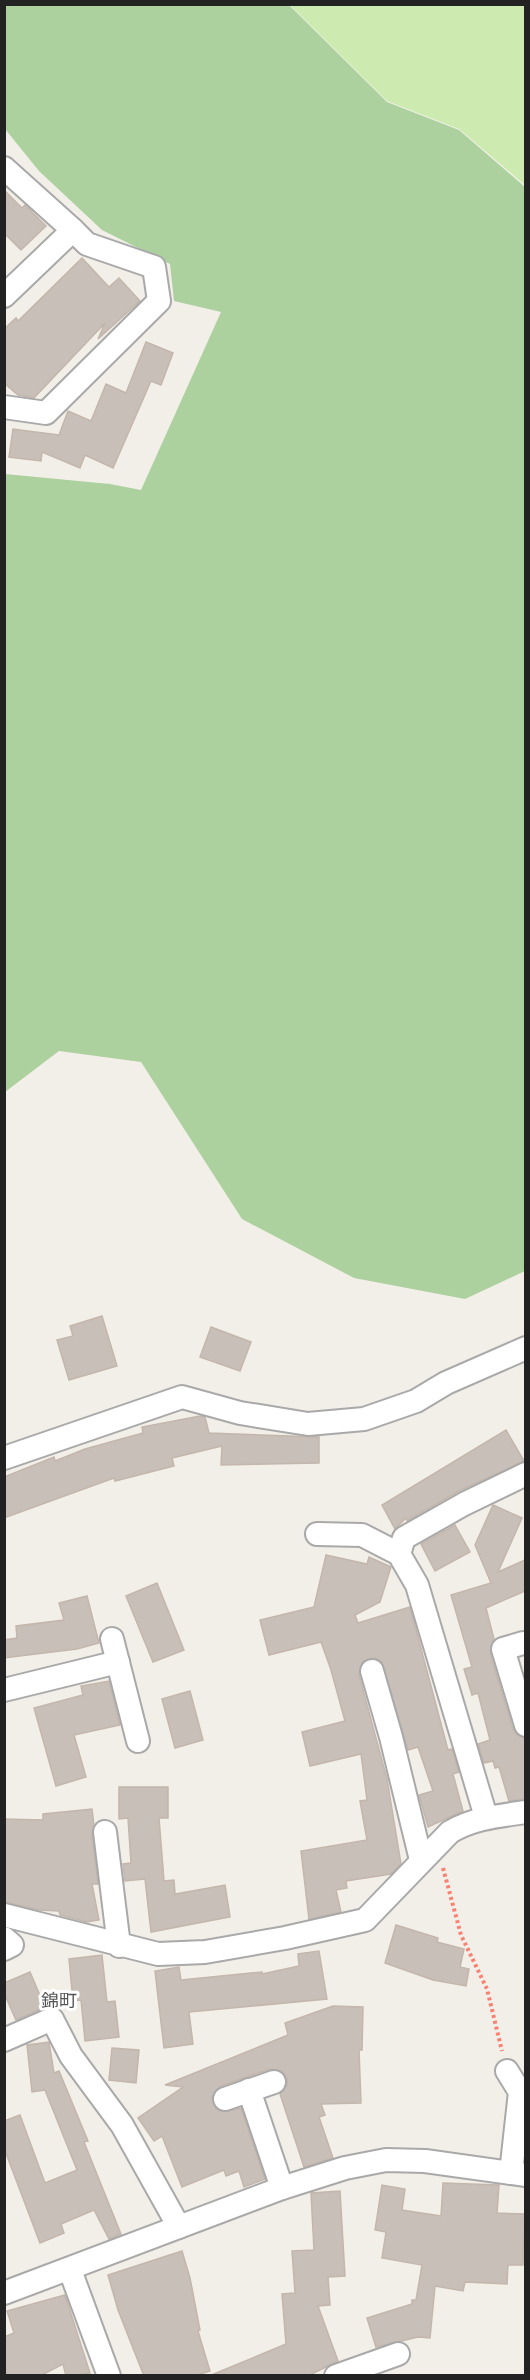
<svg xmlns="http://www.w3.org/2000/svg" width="530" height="2380" viewBox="0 0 530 2380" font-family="'Work Sans','Noto Sans JP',sans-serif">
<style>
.grass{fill:#cdebb0}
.forest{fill:#add19e}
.building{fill:#c7bfb8;stroke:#c4b6ab;stroke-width:1.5}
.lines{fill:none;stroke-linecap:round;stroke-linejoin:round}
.minor-casing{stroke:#a9a9a9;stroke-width:26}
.path{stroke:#fa8072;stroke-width:4;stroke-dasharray:3 3;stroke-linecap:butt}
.minor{stroke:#fff;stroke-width:22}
.labels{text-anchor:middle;stroke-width:6;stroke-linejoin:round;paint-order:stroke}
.quarter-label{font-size:18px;fill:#555;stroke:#fff}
</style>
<rect width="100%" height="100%" fill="#f2efe9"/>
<path class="grass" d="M290,5H525V185L459,129L387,101Z"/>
<path class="forest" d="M5,5H289L387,102L459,130L525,187V1271L465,1299L354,1278L242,1219L141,1062L59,1051L5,1092V474L110,484L141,490L221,312L174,301L170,264L102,230L39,171L5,129Z"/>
<g class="building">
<path d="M4,190L22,208L25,205L46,226L21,250L4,233Z"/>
<path d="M82,258L109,287L119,278L140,301L98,339L105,323L34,398L18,395L4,383V329L16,318L18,321Z"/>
<path d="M146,342L173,353L161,385L151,381L113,468L85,455L80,468L42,452L41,461L9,457L13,429L59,435L68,411L91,421L106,384L126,393Z"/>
<path d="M102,1316L117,1366L69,1380L57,1340L73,1336L70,1326Z"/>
<path d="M211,1327L251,1342L240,1371L200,1357Z"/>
<path d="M200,1416L205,1417L209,1433L319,1437V1463L221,1465L222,1446L172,1458L174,1466L115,1481L114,1478L4,1518V1477L54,1457L55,1461L85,1449L143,1433L142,1427Z"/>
<path d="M506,1430L524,1461L457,1492L407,1521L406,1518L395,1529L382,1505Z"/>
<path d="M493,1505L522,1518L498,1572L525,1560V1591L486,1608L494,1639L490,1653L513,1729L517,1735L525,1738V1799L509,1801L499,1767L495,1768L493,1761L484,1763L478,1744L490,1740L478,1693L472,1695L464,1669L472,1667L451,1595L491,1583L475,1545Z"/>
<path d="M455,1525L470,1552L435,1571L421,1544Z"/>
<path d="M326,1555L367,1564L369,1557L391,1567L380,1602L355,1615L358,1623L410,1607L448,1750L452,1749L459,1772L453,1774L463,1811L428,1827L419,1795L433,1791L418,1747L408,1750L382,1662L375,1658L363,1661L359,1675L387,1779L401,1864L391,1874L346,1881L347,1888L336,1890L341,1912L309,1919L301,1851L367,1840L360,1801L367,1800L361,1754L310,1766L302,1732L345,1721L331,1670L321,1642L269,1655L260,1620L314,1607Z"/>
<path d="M157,1583L184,1650L153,1662L126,1596Z"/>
<path d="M87,1596L99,1643L77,1649L4,1658V1640L17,1638L16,1626L64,1620L59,1603Z"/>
<path d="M109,1681L120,1725L74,1735L86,1777L56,1786L34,1708L83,1695L81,1686Z"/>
<path d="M190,1691L203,1740L175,1748L162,1699Z"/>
<path d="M119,1787H168V1818H159L164,1881L174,1880L175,1894L225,1885L230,1917L151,1932L145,1879L125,1881L123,1864L131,1863L128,1818L119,1819Z"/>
<path d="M92,1809L94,1825L92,1834L98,1884H92L99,1920L87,1922L60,1915L59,1911L39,1910L4,1902V1819L43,1820V1814Z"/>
<path d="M396,1925L438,1938L437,1942L464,1949L460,1967L469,1969L466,1986L433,1980L385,1963Z"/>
<path d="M319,1951L327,1999L189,2012L193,2044L164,2048L155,1971L179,1967L181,1980L262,1972V1974L299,1966L298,1954Z"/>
<path d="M102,1955L107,2002L115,2001L119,2037L85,2041L81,2000L73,2001L69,1959Z"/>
<path d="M30,1972L45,2007L16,2020L4,1993V1983Z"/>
<path d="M333,2006L363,2007L362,2050H359L361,2103L321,2104L325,2115L319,2117L333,2158L304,2167L280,2094L287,2085V2078L282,2071L270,2069L221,2086L212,2097L216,2109L222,2112L241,2108L265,2179L244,2187L239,2171L226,2176L224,2170L182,2187L162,2136L154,2141L138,2118L183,2087L165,2085L288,2035L285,2023Z"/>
<path d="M49,2042L54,2073L59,2071L88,2141L84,2142L121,2234L109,2239L94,2210L61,2224L64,2233L40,2243L4,2148V2121L20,2115L45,2183L77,2170L45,2090L32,2092L27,2045Z"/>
<path d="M112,2048L139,2050L136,2083L109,2080Z"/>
<path d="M443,2183L499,2185L497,2213L525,2214L523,2265H508L507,2284L465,2282L463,2291L435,2286L430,2338L418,2337L376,2347L367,2318L412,2304V2300H416L422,2265L382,2258L386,2232L375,2230L382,2185L405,2189L402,2210L441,2216Z"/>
<path d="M340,2191L345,2276L328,2277L330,2305L318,2306L338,2361L308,2376H209L286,2344L282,2294L295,2293L292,2251L314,2250L311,2193Z"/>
<path d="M182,2251L190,2278L200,2330L198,2331L210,2371L195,2376H144L118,2310L108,2275Z"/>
<path d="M65,2295L90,2373L66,2376L63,2364L40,2376H4V2337L14,2333L7,2311Z"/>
</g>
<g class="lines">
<defs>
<g id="minor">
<path d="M4,168L73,230L4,296"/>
<path d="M4,407L46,413L159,301L154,267L87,244L73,230"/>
<path d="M4,1458L182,1397L240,1413L308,1424L364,1419L416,1401L446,1383L526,1348"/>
<path d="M317,1534L362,1535L399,1554L417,1585L486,1817"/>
<path d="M399,1554L404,1538L464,1504L526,1474"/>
<path d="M112,1639L138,1741"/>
<path d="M523,1643L503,1649L526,1725"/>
<path d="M372,1671L391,1737L421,1860"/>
<path d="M4,1690L118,1662"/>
<path d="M105,1832L119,1946"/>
<path d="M4,1915L158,1954L205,1952L285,1938L365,1920L450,1832C474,1818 498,1816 526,1812"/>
<path d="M4,1938L12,1945L4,1949"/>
<path d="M4,2040L52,2019L71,2056L122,2125L179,2227"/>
<path d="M507,2071L520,2092L511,2173"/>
<path d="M249,2090L282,2188"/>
<path d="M225,2099L274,2082"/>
<path d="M70,2270L109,2376"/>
<path d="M4,2293L282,2188L345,2168L386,2160L425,2161L526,2175"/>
<path d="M336,2376L398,2354"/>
</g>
</defs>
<use href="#minor" class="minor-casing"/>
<path class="path" d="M443,1868L461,1935L487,1989L502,2051"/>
<use href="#minor" class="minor"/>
</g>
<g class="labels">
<g class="quarter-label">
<text x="59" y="2007">錦町</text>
</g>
</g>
<rect width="530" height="2380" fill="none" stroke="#222222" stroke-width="12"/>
</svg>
